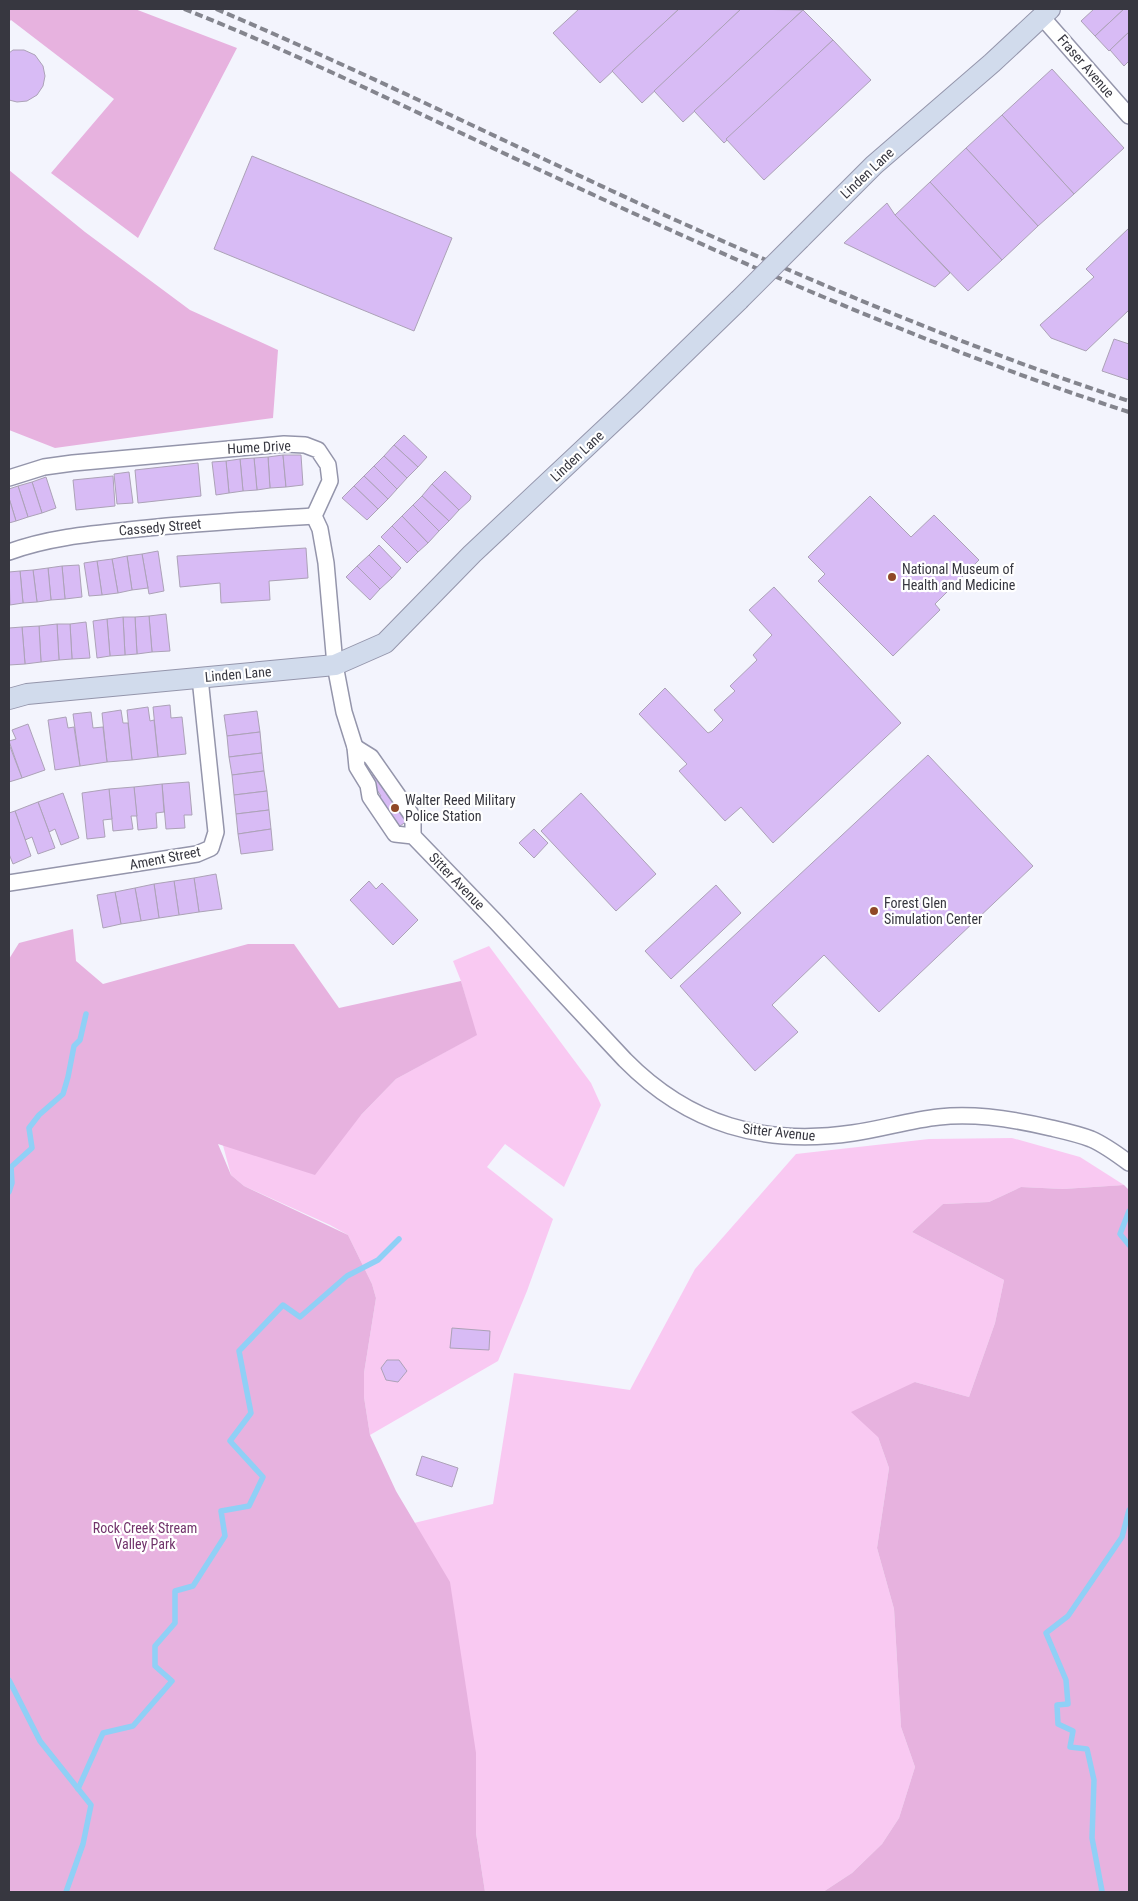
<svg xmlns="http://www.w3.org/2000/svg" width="1138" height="1901" viewBox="0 0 1138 1901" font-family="'Roboto Condensed',sans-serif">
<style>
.green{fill:#f9c9f2}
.forest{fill:#e7b2df}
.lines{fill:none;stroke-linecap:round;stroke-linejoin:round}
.stream{stroke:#90d0f6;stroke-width:5.5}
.building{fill:#d8bbf5;stroke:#aca2b7}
.street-casing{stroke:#9495ab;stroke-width:18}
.secondary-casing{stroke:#9495ab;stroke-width:22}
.street{stroke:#fff;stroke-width:15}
.secondary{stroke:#d1dbec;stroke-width:20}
.rail{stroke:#84858e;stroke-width:4;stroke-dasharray:8 4;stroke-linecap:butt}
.secondary-bridge-casing{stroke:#9495ab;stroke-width:22;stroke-linecap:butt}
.secondary-bridge{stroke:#d1dbec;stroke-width:20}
.poi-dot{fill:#904827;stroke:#fff;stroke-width:2}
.labels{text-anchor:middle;stroke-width:4.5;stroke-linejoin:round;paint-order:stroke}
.street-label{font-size:14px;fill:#373740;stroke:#fff}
.poi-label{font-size:14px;fill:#373740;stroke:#fff;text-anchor:start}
.park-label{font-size:14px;fill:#71336b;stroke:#fff}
</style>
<rect width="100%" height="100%" fill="#f3f4fd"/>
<g class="green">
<path d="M489,946L591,1083L601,1105L564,1187L505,1144L487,1167L553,1219L527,1291L498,1361L370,1435L364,1397V1373L376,1298L372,1284L348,1235L330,1225L244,1186L231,1175L221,1138L361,1115L396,1079L476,1035L461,981L453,961Z"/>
<path d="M1012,1138L1080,1157L1124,1185L1063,1189L1021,1187L989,1202L943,1204L912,1232L1004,1280L995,1323L969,1397L915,1382L878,1437L889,1468L877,1548L894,1609L901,1727L915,1767L899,1818L882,1844L852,1873L823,1892H485L476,1833L414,1523L493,1504L514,1373L630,1390L695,1269L796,1154L929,1139Z"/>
</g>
<g class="forest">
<path d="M9,9H135L237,48L138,238L51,173L114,99L11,20L9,22Z"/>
<path d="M9,170L85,232L190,310L278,350L273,418L55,448L9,430Z"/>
<path d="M73,929L76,961L103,984L248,944H294L339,1008L461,981L477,1035L396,1079L361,1115L315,1175L218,1144L231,1175L244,1186L348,1235L372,1284L376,1298L364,1373V1397L370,1435L396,1491L450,1582L476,1753V1833L485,1892H9V959L19,943Z"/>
<path d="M1124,1185L1129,1190V1892H823L852,1873L882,1844L899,1818L915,1767L901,1727L894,1609L877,1548L889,1468L878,1437L851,1412L915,1382L969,1397L995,1323L1004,1280L912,1232L943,1204L989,1202L1021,1187L1063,1189Z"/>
</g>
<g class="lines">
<g class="stream">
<path d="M9,1192L12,1183L11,1167L32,1148L29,1128L39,1115L63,1094L68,1077L74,1046L80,1040L86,1014"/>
<path d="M1129,1211L1120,1234L1129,1245"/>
<path d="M9,1680L40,1741L91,1805L83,1844L66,1892"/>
<path d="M78,1789L103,1733L133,1726L172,1681L155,1666V1646L175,1623V1591L193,1586L225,1536L221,1511L249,1506L263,1477L230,1441L251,1413L239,1351L283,1305L300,1317L347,1276L378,1260L399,1239"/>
<path d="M1101,1892L1102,1891L1092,1838L1094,1780L1087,1749L1070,1747L1073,1731L1058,1724L1057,1705L1068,1704L1066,1680L1046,1633L1068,1616L1122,1537L1129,1510"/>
</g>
</g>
<g class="building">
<path d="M579,9H679L600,83L553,33Z"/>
<path d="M679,9H741L642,103L612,71Z"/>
<path d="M741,9L803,10L683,122L654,91Z"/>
<path d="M1094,9H1124L1095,36L1081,21Z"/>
<path d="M1124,9H1129V32L1109,51L1095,36Z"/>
<path d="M803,10L833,40L724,143L694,111Z"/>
<path d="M1129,32V61L1124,66L1110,50Z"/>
<path d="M833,40L871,80L764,180L726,139Z"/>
<path d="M13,50H24L35,55L43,66L45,76L43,86L37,95L27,101L17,102L9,100V53Z"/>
<path d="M1052,69L1124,148L1074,194L1002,115Z"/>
<path d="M1002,115L1074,194L1038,226L966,148Z"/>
<path d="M966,148L1038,226L1002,260L930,182Z"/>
<path d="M252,156L452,238L414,331L214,249Z"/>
<path d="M930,182L1002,260L968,291L895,215Z"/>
<path d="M887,203L895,215L950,273L935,287L844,243Z"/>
<path d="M1129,228V310L1086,351L1051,338L1040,325L1094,277L1086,269Z"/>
<path d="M1114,339L1129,344V380L1102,371Z"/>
<path d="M404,435L427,457L418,467L394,445Z"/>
<path d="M394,445L418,467L407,478L384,456Z"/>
<path d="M283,455L286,487L270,488L268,457Z"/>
<path d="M283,455H301L303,485L286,487Z"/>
<path d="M384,456L407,478L397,489L374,466Z"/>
<path d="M268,457L270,488L257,490L254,458Z"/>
<path d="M254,458L257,490L243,491L240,459Z"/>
<path d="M240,459L243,491L229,493L226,461Z"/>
<path d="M226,461L229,493L216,495L212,462Z"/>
<path d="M198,463L201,496L138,503L135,470Z"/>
<path d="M374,466L397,489L388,499L364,476Z"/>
<path d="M445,471L471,496L470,500L459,510L432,484Z"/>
<path d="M129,472L133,503L117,504L114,474Z"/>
<path d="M113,476L115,506L76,510L73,480Z"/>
<path d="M364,476L388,499L378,509L354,486Z"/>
<path d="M46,477L56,508L42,513L32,482Z"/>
<path d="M32,482L42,513L28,517L18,486Z"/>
<path d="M432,484L459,510L449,521L422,496Z"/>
<path d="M18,486L28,517L16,521L9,498V489Z"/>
<path d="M354,486L378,509L367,520L342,498Z"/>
<path d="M422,496L449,521L439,531L413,505Z"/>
<path d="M870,496L911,537L934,515L979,560L935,604L940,610L893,656L818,581L825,574L808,557Z"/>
<path d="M9,498L16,521L9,523Z"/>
<path d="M413,505L439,531L428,543L402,516Z"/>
<path d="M402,516L428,543L418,552L392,526Z"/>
<path d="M392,526L418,552L407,563L381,537Z"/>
<path d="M379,545L401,568L392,578L369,555Z"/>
<path d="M306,548L308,578L269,581L270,600L221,603L220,583L180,587L177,556Z"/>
<path d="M158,551L164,591L149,594L142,554Z"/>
<path d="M142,554L148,588L132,590L127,556Z"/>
<path d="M369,555L392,578L380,589L357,566Z"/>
<path d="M127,556L132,590L118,593L112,559Z"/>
<path d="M112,559L118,593L102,595L97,561Z"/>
<path d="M97,561L102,595L89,596L84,563Z"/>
<path d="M79,565L82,597L65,599L62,566Z"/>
<path d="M62,566L65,599L51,600L48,568Z"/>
<path d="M357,566L380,589L370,600L346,577Z"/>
<path d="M48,568L51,600L37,602L33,570Z"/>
<path d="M33,570L37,602L23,603L20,571Z"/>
<path d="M20,571L23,603L10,605L9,572Z"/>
<path d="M774,587L901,723L773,843L741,807L725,821L679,771L687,764L639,714L665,688L708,733L712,731L723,720L714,710L735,691L730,686L757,660L753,655L772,635L749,610Z"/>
<path d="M166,614L170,651L152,652L149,616Z"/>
<path d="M149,616L152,652L137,654L135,617Z"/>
<path d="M123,617H135L137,654L125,655Z"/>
<path d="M123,617L125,655L110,656L107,619Z"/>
<path d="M107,619L110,656L97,658L93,621Z"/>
<path d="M86,622L90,658L72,659L70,624Z"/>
<path d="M57,624H70L72,659L59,660Z"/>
<path d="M57,624L59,660L41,662L39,626Z"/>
<path d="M39,626L41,662L25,664L22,627Z"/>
<path d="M22,627L25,664L9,665V628Z"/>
<path d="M170,705L171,718L182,717L186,754L158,757L153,707Z"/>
<path d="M148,707L150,721L154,720L158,757L132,760L127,710Z"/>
<path d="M121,710L123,723H128L132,760L107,762L102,713Z"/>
<path d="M257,711L260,732L227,736L224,715Z"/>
<path d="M91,712L93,728L103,727L107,762L80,766L73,714Z"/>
<path d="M66,717L68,728L74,727L80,766L55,770L48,720Z"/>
<path d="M28,724L45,770L22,778L9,741L16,739L12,730Z"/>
<path d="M260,732L262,753L229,757L227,736Z"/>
<path d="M9,744L22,778L9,782Z"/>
<path d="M262,753L264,771L232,775L229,757Z"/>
<path d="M928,755L1033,866L879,1012L824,955L772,1005L798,1032L755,1071L680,986Z"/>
<path d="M264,771L267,791L234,795L232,775Z"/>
<path d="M377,772L413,817L397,828L377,798L381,796L369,778Z"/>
<path d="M189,782L192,815H184L185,828L166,829L162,784Z"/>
<path d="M162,784L164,812L156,813L157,828L138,830L134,787Z"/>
<path d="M134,787L137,816H131L133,829L113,831L109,789Z"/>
<path d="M109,789L112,819L103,820L105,837L87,839L82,793Z"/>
<path d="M267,791L269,810L236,814L234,795Z"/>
<path d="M63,793L79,838L61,845L55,829L49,832L38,802Z"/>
<path d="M581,793L656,874L616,911L541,831Z"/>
<path d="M38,802L55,848L38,854L32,837L25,840L15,811Z"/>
<path d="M269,810L271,829L238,834L236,814Z"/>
<path d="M15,811L31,856L13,864L9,854V813Z"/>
<path d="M271,829L273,850L241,854L238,834Z"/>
<path d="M534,829L548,843L534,858L519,843Z"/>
<path d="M216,874L222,909L199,912L194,878Z"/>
<path d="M194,878L199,912L179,915L174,881Z"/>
<path d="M174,881L179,915L159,918L154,884Z"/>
<path d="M369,881L376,889L382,883L418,920L393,945L350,900Z"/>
<path d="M154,884L159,918L141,921L135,888Z"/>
<path d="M716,885L741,913L671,979L645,951Z"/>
<path d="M135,888L141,921L121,924L115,892Z"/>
<path d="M115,892L121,924L103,928L97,895Z"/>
<path d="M452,1328L490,1331L489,1350L450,1348Z"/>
<path d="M387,1360H399L407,1371L398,1382L386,1380L381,1368Z"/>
<path d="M422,1456L458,1468L452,1487L416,1475Z"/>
</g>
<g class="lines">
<defs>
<g id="street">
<path d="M1042,17L1129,116"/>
<path d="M9,478L44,467L73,463L284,444L305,445L318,450L328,465L330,481L314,516L320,529L326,563L335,665L344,712L355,747L357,767L368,785L370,797L395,834L413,836L496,922L625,1060C689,1125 764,1146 853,1133C882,1129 910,1120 939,1117C977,1113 1014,1119 1051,1128C1064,1131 1078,1134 1091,1139C1105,1145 1117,1154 1129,1163"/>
<path d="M9,552C47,538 88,534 128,530C190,523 252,520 314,516"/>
<path d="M355,747L371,757L413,817V836"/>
<path d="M9,883L197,854L211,848L216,832L200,678"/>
</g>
<g id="secondary">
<path d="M800,239L874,165L992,63L1050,9"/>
<path d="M9,699L27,694L335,665L385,643L472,554L634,402L739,300"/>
</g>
</defs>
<use href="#street" class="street-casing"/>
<use href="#secondary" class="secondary-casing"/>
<use href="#street" class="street"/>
<use href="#secondary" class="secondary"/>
<g class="rail">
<path d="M184,9C306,57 423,116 542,171C733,260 928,347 1129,412"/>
<path d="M216,9C391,83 560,170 734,246C863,303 995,357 1129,401"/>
</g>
<defs>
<path id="secondary-bridge" d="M739,300L800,239"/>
</defs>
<use href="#secondary-bridge" class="secondary-bridge-casing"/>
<use href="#secondary-bridge" class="secondary-bridge"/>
</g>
<g class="poi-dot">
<circle cx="892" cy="577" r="5"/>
<circle cx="395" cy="808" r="5"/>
<circle cx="874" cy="911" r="5"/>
</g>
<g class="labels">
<g class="street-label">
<text transform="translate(1086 66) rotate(49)" y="5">Fraser Avenue</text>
<text transform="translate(867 173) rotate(-43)" y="5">Linden Lane</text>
<text transform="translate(259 447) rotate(-3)" y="5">Hume Drive</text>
<text transform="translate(577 456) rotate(-43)" y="5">Linden Lane</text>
<text transform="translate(160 527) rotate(-5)" y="5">Cassedy Street</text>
<text transform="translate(238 674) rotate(-5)" y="5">Linden Lane</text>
<text transform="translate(165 858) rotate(-11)" y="5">Ament Street</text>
<text transform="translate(457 881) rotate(46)" y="5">Sitter Avenue</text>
<text transform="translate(779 1132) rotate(6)" y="5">Sitter Avenue</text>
</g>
<g class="poi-label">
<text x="902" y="574">National Museum of<tspan x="902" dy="16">Health and Medicine</tspan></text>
<text x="405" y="805">Walter Reed Military<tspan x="405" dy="16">Police Station</tspan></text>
<text x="884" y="908">Forest Glen<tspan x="884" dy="16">Simulation Center</tspan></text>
</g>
<g class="park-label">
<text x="145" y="1533">Rock Creek Stream<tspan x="145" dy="16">Valley Park</tspan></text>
</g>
</g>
<rect width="1138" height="1901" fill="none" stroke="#373740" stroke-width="20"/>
</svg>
